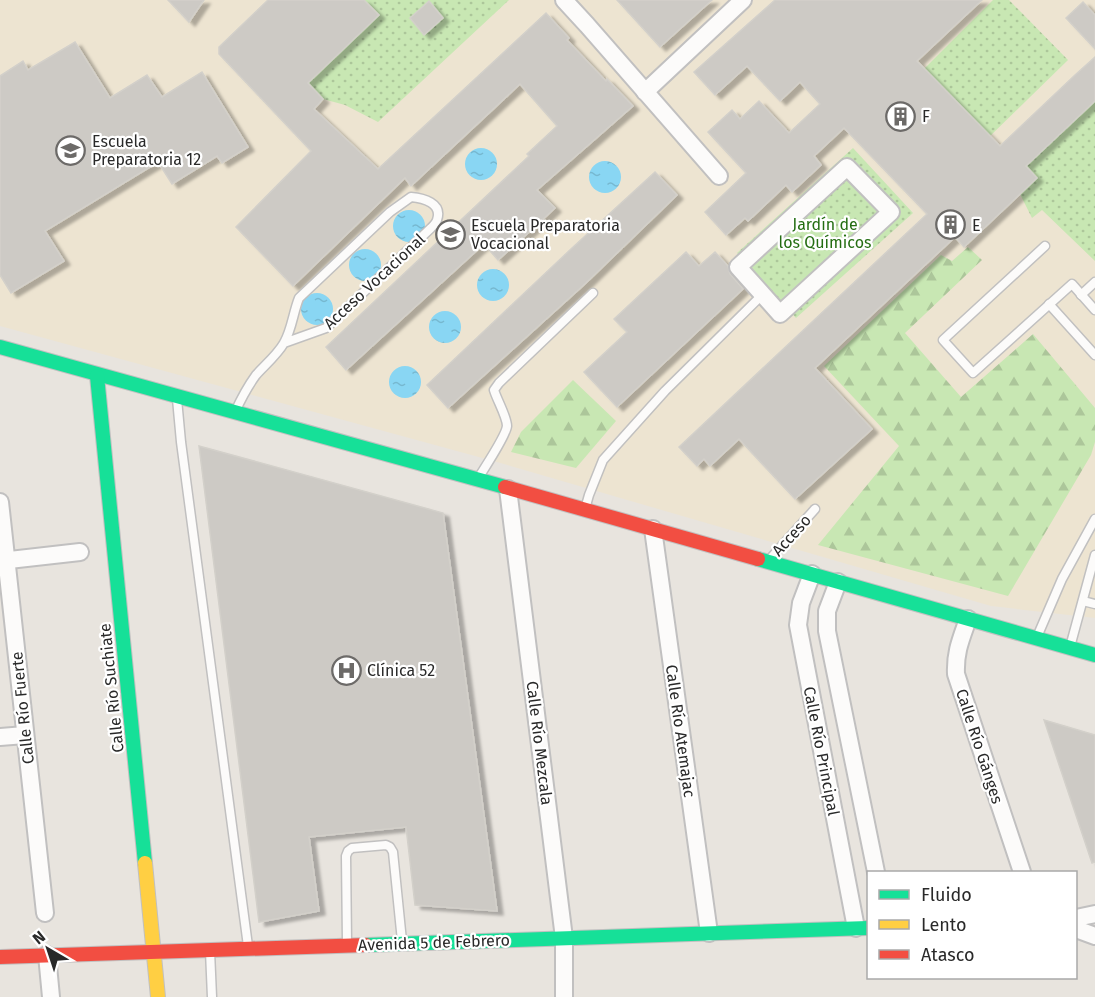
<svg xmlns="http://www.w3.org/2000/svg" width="1095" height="997" viewBox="0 0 1095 997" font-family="'Fira Sans',sans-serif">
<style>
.education{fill:#ede4d1}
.grass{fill:url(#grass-dots)}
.forest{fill:url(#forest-firs)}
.water{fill:url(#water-ripples)}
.building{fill:#cdcac5;stroke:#d3d0ca;stroke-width:1.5;filter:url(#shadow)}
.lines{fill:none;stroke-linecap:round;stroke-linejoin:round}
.lane-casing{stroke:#c1c0c0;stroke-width:11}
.street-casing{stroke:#c1c0c0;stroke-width:20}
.fast-casing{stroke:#c1c0c0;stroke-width:16}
.slow-casing{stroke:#c1c0c0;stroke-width:16}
.jam-casing{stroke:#c1c0c0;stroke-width:16}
.lane{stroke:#fcfbfa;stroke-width:8}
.street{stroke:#fcfbfa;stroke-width:16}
.fast{stroke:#16e098;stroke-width:14}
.slow{stroke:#ffcf43;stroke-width:14}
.jam{stroke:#f24e42;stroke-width:14}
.labels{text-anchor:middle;stroke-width:4.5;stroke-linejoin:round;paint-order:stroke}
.poi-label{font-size:16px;fill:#292929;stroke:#fff;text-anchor:start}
.park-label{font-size:16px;fill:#246d12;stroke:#fff}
.street-label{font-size:16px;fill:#292929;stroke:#fff}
</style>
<defs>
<pattern id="grass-dots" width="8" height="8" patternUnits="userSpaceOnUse" patternTransform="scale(1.5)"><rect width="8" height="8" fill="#c8e7b3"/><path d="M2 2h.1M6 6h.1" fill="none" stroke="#acc69a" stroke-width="1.8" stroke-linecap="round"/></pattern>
<pattern id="forest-firs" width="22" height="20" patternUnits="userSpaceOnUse" patternTransform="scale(1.5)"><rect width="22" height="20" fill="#c8e7b3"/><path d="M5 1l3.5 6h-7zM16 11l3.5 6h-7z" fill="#acc69a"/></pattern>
<pattern id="water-ripples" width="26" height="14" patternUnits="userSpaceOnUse" patternTransform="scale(1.5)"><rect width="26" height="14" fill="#89d6f3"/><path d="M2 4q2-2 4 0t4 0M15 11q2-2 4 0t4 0" fill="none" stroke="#76b8d0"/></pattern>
<filter id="shadow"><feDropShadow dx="6" dy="4" stdDeviation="1.5" flood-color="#0004"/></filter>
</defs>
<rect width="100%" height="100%" fill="#e8e4de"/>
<path class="education" d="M0,0H1095V618L991,606L497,462L0,326Z"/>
<g class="grass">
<path d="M364,0H509L378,122L345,105L323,99L308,83L378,16Z"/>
<path d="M993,0H1009L1068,60L986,140L922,71Z"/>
<path d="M1095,101V261L1042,210L1032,218L1020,194L1037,178L1026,166Z"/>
<path d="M853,148L913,213L796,318L737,253Z"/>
</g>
<g class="forest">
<path d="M968,247L982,260L905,333L961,397L1033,334L1095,408V442L1091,455L1008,596L818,545L899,446L824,366L941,255L952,261Z"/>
<path d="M573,380L616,421L576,468L511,452L521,432Z"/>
</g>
<g class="water">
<circle cx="481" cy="164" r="16"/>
<circle cx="605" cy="177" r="16"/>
<circle cx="409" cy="226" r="16"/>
<circle cx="365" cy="265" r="16"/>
<circle cx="493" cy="285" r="16"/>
<circle cx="317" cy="309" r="16"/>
<circle cx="445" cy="327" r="16"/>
<circle cx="405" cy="382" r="16"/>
</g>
<g class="building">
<path d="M168,0H204L189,22Z"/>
<path d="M268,0H364L379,15L308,83L323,99L314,109L378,169L546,13L569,38L567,40L606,81L607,79L633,106L537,190L555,208L526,235L498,260L484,244L346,370L326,347L529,156L527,154L557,126L520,84L411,186L405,178L293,286L236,227L311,151L219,54V47Z"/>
<path d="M617,0H712L660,47Z"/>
<path d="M775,0H982L917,61L1000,146L1075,75L1095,57V101L1026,166L1037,178L964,247L955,237L815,368L872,429L795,499L739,439L710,466L704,459L697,466L679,447L927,214L844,128L814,156L821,165L792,192L786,185L748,221L745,218L726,235L705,212L746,173L708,132L732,110L740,119L759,101L789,133L820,104L800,82L780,101L747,66L715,95L694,72Z"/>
<path d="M429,1L443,18L424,35L410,18Z"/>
<path d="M1083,2L1095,15V49L1066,18Z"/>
<path d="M75,42L110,98L147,75L162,97L202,72L248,147L222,163L217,156L172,184L158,162L45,231L64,261L11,293L0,275V76L23,61L28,70Z"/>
<path d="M655,172L677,195L586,283L448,408L427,385L572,248Z"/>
<path d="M686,252L699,266L715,252L728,266L730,274L743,289L617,407L584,372L627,332L614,319Z"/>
<path d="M199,446L443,513L497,911L415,905L406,827L309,837L319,911L259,922Z"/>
<path d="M1044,720L1095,735V862L1092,863Z"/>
</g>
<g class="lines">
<defs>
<g id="lane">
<path d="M1045,246L943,340L973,373L1072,284L1095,310"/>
<path d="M1081,295L1095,282"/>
<path d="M1049,304L1095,355"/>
<path d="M177,399L181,442L248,946"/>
<path d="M235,412C241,399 248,386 256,375C265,365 277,355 284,343C292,329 293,313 299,298L390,212L411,197C423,198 443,203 437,220C436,223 433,226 431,228L326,328L284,343"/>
<path d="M479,477C485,467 506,436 507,426C507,417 497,400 494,390L499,383L593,293"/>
<path d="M585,509L589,495L603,460L665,391L762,295"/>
<path d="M770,559L815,509"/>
<path d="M1083,601L1095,604"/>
<path d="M1037,637L1062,579L1095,519"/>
<path d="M1070,647L1095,555"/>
<path d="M347,942L346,856L348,851L352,848L386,845L390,847L393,852L402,941"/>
<path d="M210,951L212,997"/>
</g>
<g id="street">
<path d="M564,0L587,25L719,176"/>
<path d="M645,92L743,0"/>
<path d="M847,167L891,212L780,314L738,267Z"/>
<path d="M508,489L564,938V997"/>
<path d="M0,502L45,913"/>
<path d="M653,529L709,933"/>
<path d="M0,561L80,552"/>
<path d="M812,574L801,603L798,625L856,928"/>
<path d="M838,582L827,611V631L876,872"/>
<path d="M968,619C961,639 955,652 956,674L1022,872"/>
<path d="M0,737L25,735"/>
<path d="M1076,918L1095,914"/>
<path d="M1076,929L1095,936"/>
<path d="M47,955L51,997"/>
</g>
<g id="fast">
<path d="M0,347L505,487"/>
<path d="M97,376L145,863"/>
<path d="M758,559L1095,655"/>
<path d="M366,945L868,928"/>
</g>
<path id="slow" d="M145,863L158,997"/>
<g id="jam">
<path d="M505,487L758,559"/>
<path d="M0,957L366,945"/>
</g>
</defs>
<use href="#lane" class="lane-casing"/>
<use href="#street" class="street-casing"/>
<use href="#fast" class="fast-casing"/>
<use href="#slow" class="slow-casing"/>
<use href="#jam" class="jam-casing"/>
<use href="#lane" class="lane"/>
<use href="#street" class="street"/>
<use href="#fast" class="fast"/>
<use href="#slow" class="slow"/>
<use href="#jam" class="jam"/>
</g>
<defs>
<symbol id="building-ring" viewBox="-11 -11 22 22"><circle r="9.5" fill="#fff" stroke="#6c6a68" stroke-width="1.5"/><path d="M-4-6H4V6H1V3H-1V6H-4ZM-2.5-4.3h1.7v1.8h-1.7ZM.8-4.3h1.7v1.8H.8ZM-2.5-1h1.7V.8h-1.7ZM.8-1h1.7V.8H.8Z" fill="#6c6a68"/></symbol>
<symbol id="university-ring" viewBox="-11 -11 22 22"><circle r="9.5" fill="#fff" stroke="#6c6a68" stroke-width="1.5"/><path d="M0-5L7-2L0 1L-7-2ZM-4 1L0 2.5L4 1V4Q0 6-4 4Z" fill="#6c6a68"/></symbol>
<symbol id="hospital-ring" viewBox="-11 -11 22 22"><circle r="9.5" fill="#fff" stroke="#6c6a68" stroke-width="1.5"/><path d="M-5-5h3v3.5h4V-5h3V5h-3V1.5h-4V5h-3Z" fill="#6c6a68"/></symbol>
</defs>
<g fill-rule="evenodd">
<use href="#building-ring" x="884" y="100" width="33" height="33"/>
<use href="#university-ring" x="54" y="134" width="33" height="33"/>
<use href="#building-ring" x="934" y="208" width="33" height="33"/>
<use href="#university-ring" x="434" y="218" width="33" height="33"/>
<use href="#hospital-ring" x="330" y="654" width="33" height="33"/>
</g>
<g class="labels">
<g class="poi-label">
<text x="922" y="122">F</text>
<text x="92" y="147">Escuela<tspan x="92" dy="18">Preparatoria 12</tspan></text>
<text x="471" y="231">Escuela Preparatoria<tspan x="471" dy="18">Vocacional</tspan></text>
<text x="972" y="231">E</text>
<text x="367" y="676">Clínica 52</text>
</g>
<g class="park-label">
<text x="825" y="230">Jardín de<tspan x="825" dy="18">los Químicos</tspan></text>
</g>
<g class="street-label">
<text transform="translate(374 281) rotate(-43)" y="6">Acceso Vocacional</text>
<text transform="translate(791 535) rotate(-48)" y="6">Acceso</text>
<text transform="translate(111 688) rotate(-96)" y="6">Calle Río Suchiate</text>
<text transform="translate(22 708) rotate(-96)" y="6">Calle Río Fuerte</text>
<text transform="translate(681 731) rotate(82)" y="6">Calle Río Atemajac</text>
<text transform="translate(540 743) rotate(83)" y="6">Calle Río Mezcala</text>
<text transform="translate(980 746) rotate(72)" y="6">Calle Río Gánges</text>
<text transform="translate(822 751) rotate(79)" y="6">Calle Río Principal</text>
<text transform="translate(434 942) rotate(-2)" y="6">Avenida 5 de Febrero</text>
</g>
</g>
<rect x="867" y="871" width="210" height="108" fill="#ffffff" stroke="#a9a9a9" stroke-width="1.5"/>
<rect x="879" y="890" width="30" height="9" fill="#16e098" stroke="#a9a9a9" stroke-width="1.5"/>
<text x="921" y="901" font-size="18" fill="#292929">Fluido</text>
<rect x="879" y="920" width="30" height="9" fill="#ffcf43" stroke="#a9a9a9" stroke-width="1.5"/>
<text x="921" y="931" font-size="18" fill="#292929">Lento</text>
<rect x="879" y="950" width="30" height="9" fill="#f24e42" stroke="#a9a9a9" stroke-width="1.5"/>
<text x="921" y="961" font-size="18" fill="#292929">Atasco</text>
<g transform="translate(48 949) rotate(321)" stroke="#ffffff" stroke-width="4.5" paint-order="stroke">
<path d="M0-4.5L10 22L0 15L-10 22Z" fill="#292929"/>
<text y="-9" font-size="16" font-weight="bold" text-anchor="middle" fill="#292929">N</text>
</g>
</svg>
